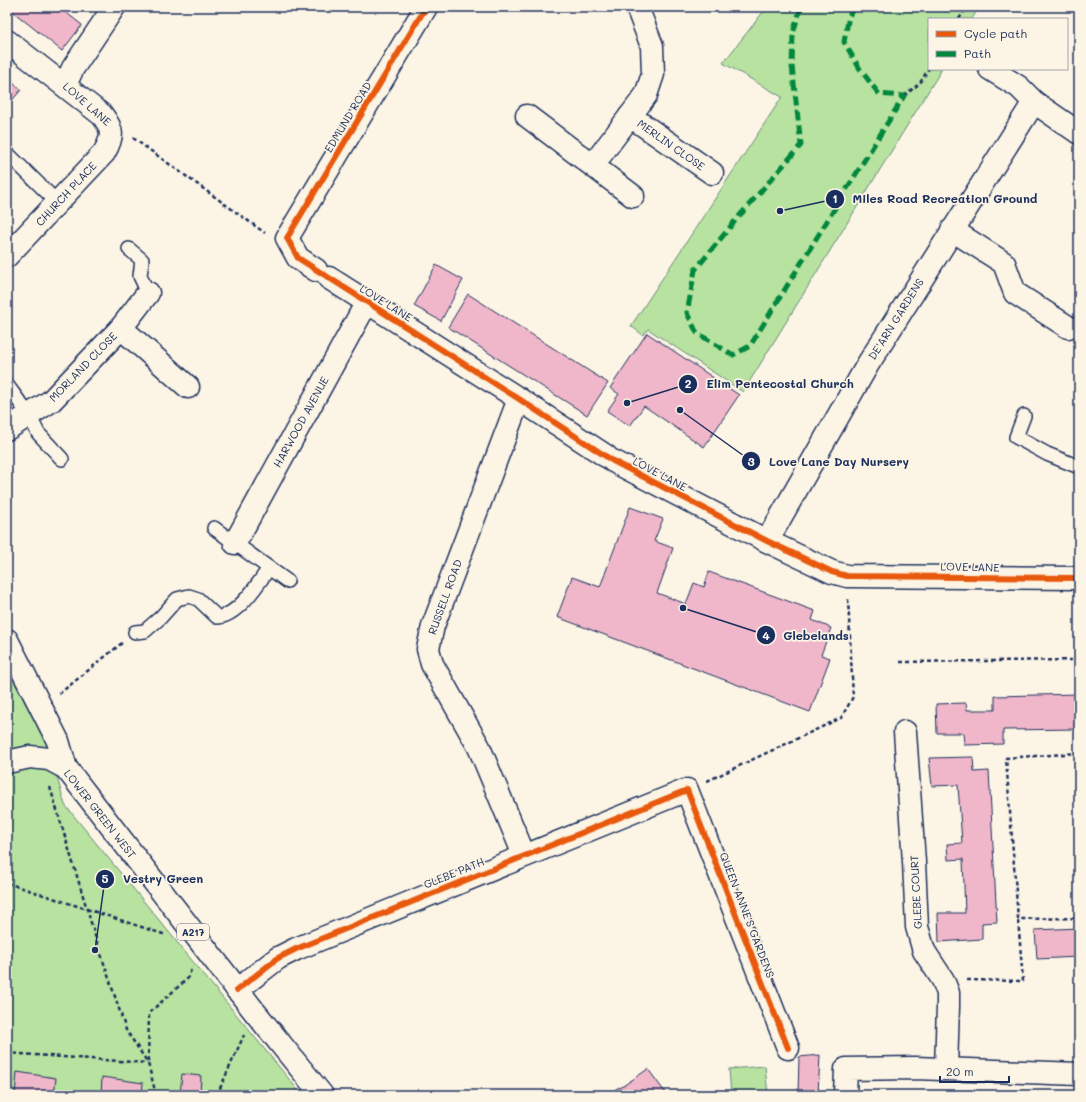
<svg xmlns="http://www.w3.org/2000/svg" width="1086" height="1102" viewBox="0 0 1086 1102" font-family="Mali,sans-serif">
<style>
.green{fill:#b7e29f;stroke:#69887e}
.building{fill:#f0b7ca;stroke:#1b2f5e}
.lines{fill:none;stroke-linecap:round;stroke-linejoin:round}
.lane-casing{stroke:#1b2f5e;stroke-width:16}
.street-casing{stroke:#1b2f5e;stroke-width:25}
.secondary-casing{stroke:#1b2f5e;stroke-width:25}
.primary-casing{stroke:#1b2f5e;stroke-width:25}
.path{stroke:#1b2f5e;stroke-width:2.5;stroke-dasharray:4 3;stroke-linecap:butt}
.lane{stroke:#fcf5e5;stroke-width:13}
.street{stroke:#fcf5e5;stroke-width:22}
.secondary{stroke:#fcf5e5;stroke-width:22}
.primary{stroke:#fcf5e5;stroke-width:22}
.quiet{stroke:#00873e;stroke-width:5;stroke-dasharray:10 5;stroke-linecap:butt}
.cycleway-casing{stroke:#fcf5e5;stroke-width:8}
.cycleway{stroke:#e8590c;stroke-width:6}
.labels{text-anchor:middle;stroke-width:3.5;stroke-linejoin:round;paint-order:stroke}
.shield{fill:#fcf5e5;stroke:#5e6a86;stroke-width:1}
.shield-label{font-size:10px;font-weight:bold;fill:#1b2f5e}
.street-label{font-size:11px;fill:#1b2f5e;stroke:#fcf5e5}
.leader{fill:none;stroke:#1b2f5e;stroke-width:1.5}
.callout-dot{fill:#1b2f5e;stroke:#fcf5e5;stroke-width:1.5}
.mark-label{font-size:12px;text-anchor:middle;font-weight:bold;fill:#fff}
.callout-label{font-size:12px;text-anchor:middle;font-weight:bold;fill:#1b2f5e;stroke:#fcf5e5;stroke-width:3.5;stroke-linejoin:round;paint-order:stroke}
</style>
<rect width="100%" height="100%" fill="#fcf5e5"/>
<filter id="ink" filterUnits="userSpaceOnUse"><feTurbulence type="fractalNoise" baseFrequency=".025" numOctaves="2"/><feDisplacementMap in="SourceGraphic" scale="8" xChannelSelector="R" yChannelSelector="G"/><feConvolveMatrix kernelMatrix="1 2 1 2 8 2 1 2 1" color-interpolation-filters="sRGB"/></filter>
<g filter="url(#ink)">
<g class="green">
<path d="M767,7H979L972,19H929V69H942L743,392L648,329L643,335L631,326L782,97L723,63Z"/>
<path d="M7,668L48,746L65,805L302,1095H7Z"/>
<path d="M765,1066L768,1095H731L729,1069Z"/>
</g>
<g class="building">
<path d="M7,7H59L82,25L62,51Z"/>
<path d="M7,78L21,90L7,106Z"/>
<path d="M436,265L463,280L441,321L414,306Z"/>
<path d="M468,294L608,383L587,415L448,327Z"/>
<path d="M647,333L739,395L704,447L644,406L630,426L607,411L619,394L610,388Z"/>
<path d="M630,507L663,519L654,541L673,548L657,593L686,604L694,583L704,587L709,572L815,611L812,620L831,628L821,655L830,658L810,712L557,617L572,577L600,587Z"/>
<path d="M1079,694V729L1003,730V744L965,745L964,733H937L936,704L966,703L967,710H995V696Z"/>
<path d="M973,757L974,772L989,771L997,922L982,923V939L939,942L938,913H965L963,859L948,860L947,844L962,843L958,785L932,786L929,758Z"/>
<path d="M1079,928V957L1037,959L1035,930Z"/>
<path d="M820,1055L818,1095H798L799,1057Z"/>
<path d="M648,1069L667,1095H607L619,1087L620,1088Z"/>
<path d="M17,1072L56,1078L54,1095H15Z"/>
<path d="M182,1074L201,1076L200,1095H180Z"/>
<path d="M102,1077L143,1083L142,1095H101Z"/>
</g>
<g class="lines">
<defs>
<g id="lane">
<path d="M7,153L58,203"/>
<path d="M129,249L142,260L140,276L148,293"/>
<path d="M7,385L29,415L38,433L62,459"/>
<path d="M1024,416L1016,437L1047,454L1079,467"/>
<path d="M214,528L287,581"/>
<path d="M135,632L145,631L161,617L177,599L189,596L198,599L217,617C237,617 258,584 269,568"/>
</g>
<g id="street">
<path d="M7,41L102,115C114,130 113,137 104,153L7,256"/>
<path d="M990,69L1019,87L1034,102L1079,133"/>
<path d="M65,85L73,68L114,7"/>
<path d="M527,116L633,196"/>
<path d="M630,116L712,173"/>
<path d="M593,165L646,95L653,74L652,46L637,7"/>
<path d="M952,230L1004,263L1015,293L1068,327"/>
<path d="M316,270L298,258L287,238L426,7"/>
<path d="M329,278L519,399L606,456"/>
<path d="M121,328L188,387"/>
<path d="M519,399L433,626L428,649L432,664L479,747L524,855"/>
<path d="M7,429L51,401L121,328L148,293"/>
<path d="M613,461L767,541L832,572L847,576L1079,578"/>
<path d="M767,541L868,364L1034,102"/>
<path d="M235,543L367,302"/>
<path d="M905,732L914,862L917,927L924,951L943,980L948,993V1006L946,1069"/>
<path d="M237,990L278,958L296,949L687,790L788,1048"/>
<path d="M845,1095L846,1069L915,1068L1079,1074"/>
</g>
<path id="secondary" d="M7,640L58,741L66,768"/>
<path id="primary" d="M7,762L30,757L49,759L66,768L254,1011L322,1095"/>
</defs>
<use href="#lane" class="lane-casing"/>
<use href="#street" class="street-casing"/>
<use href="#secondary" class="secondary-casing"/>
<use href="#primary" class="primary-casing"/>
<g class="path">
<path d="M959,19L967,7"/>
<path d="M904,96L920,83L929,68"/>
<path d="M133,138L265,233"/>
<path d="M900,662L1079,660"/>
<path d="M59,694L122,643"/>
<path d="M1079,753L1006,758L1018,919L1079,918"/>
<path d="M707,781L841,718L853,697L848,598"/>
<path d="M50,787L96,939L126,1030L148,1063"/>
<path d="M7,883L166,935"/>
<path d="M967,980L1023,981L1018,919"/>
<path d="M7,1053L147,1063"/>
<path d="M156,1095L148,1063L149,1013L188,978L192,967"/>
<path d="M217,1095L244,1035"/>
</g>
<use href="#lane" class="lane"/>
<use href="#street" class="street"/>
<use href="#secondary" class="secondary"/>
<use href="#primary" class="primary"/>
<path class="quiet" d="M801,7L793,33L792,66L801,145L735,221L695,270L687,313L697,333L733,355L750,346L904,96L879,94L860,69L844,42L849,16L854,7"/>
<defs>
<g id="cycleway">
<path d="M426,7L287,238L298,258L519,399L613,461L767,541L832,572L847,576L1079,578"/>
<path d="M237,990L278,958L296,949L687,790L788,1048"/>
</g>
</defs>
<use href="#cycleway" class="cycleway-casing"/>
<use href="#cycleway" class="cycleway"/>
</g>
</g>
<g class="labels">
<rect class="shield" x="177" y="924" width="32" height="16" rx="3"/>
<g class="shield-label">
<text x="193" y="936">A217</text>
</g>
<g class="street-label">
<text transform="translate(87 104) rotate(41)" y="4">LOVE LANE</text>
<text transform="translate(348 117) rotate(-59)" y="4">EDMUND ROAD</text>
<text transform="translate(671 145) rotate(35)" y="4">MERLIN CLOSE</text>
<text transform="translate(66 194) rotate(-47)" y="4">CHURCH PLACE</text>
<text transform="translate(386 303) rotate(32)" y="4">LOVE LANE</text>
<text transform="translate(896 319) rotate(-58)" y="4">DE'ARN GARDENS</text>
<text transform="translate(83 367) rotate(-46)" y="4">MORLAND CLOSE</text>
<text transform="translate(301 422) rotate(-61)" y="4">HARWOOD AVENUE</text>
<text transform="translate(660 474) rotate(28)" y="4">LOVE LANE</text>
<text transform="translate(970 567) rotate(1)" y="4">LOVE LANE</text>
<text transform="translate(445 597) rotate(-70)" y="4">RUSSELL ROAD</text>
<text transform="translate(100 814) rotate(52)" y="4">LOWER GREEN WEST</text>
<text transform="translate(454 873) rotate(-22)" y="4">GLEBE PATH</text>
<text transform="translate(916 892) rotate(-93)" y="4">GLEBE COURT</text>
<text transform="translate(747 915) rotate(69)" y="4">QUEEN ANNE'S GARDENS</text>
</g>
</g>
<path class="leader" d="M780 211L835 199M627 403L688 384M680 410L751 461M683 608L766 635M95 950L105 879"/>
<g class="callout-dot">
<circle cx="780" cy="211" r="4"/>
<circle cx="627" cy="403" r="4"/>
<circle cx="680" cy="410" r="4"/>
<circle cx="683" cy="608" r="4"/>
<circle cx="95" cy="950" r="4"/>
<circle cx="835" cy="199" r="10"/>
<circle cx="688" cy="384" r="10"/>
<circle cx="751" cy="461" r="10"/>
<circle cx="766" cy="635" r="10"/>
<circle cx="105" cy="879" r="10"/>
</g>
<g class="mark-label">
<text x="835" y="203">1</text>
<text x="688" y="388">2</text>
<text x="751" y="466">3</text>
<text x="766" y="640">4</text>
<text x="105" y="883">5</text>
</g>
<g class="callout-label">
<text x="945" y="203">Miles Road Recreation Ground</text>
<text x="780" y="388">Elim Pentecostal Church</text>
<text x="839" y="466">Love Lane Day Nursery</text>
<text x="816" y="640">Glebelands</text>
<text x="163" y="883">Vestry Green</text>
</g>
<rect width="1086" height="1102" fill="none" stroke="#fcf5e5" stroke-width="24"/>
<rect x="12" y="12" width="1062" height="1078" fill="none" stroke="#1b2f5e" stroke-width="1.5" filter="url(#ink)"/>
<rect x="928" y="18" width="140" height="52" fill="#fcf5e5" stroke="#a2a6af"/>
<rect x="936" y="31" width="20" height="6" fill="#e8590c" stroke="#a2a6af"/>
<text x="964" y="38" font-size="12" fill="#1b2f5e">Cycle path</text>
<rect x="936" y="51" width="20" height="6" fill="#00873e" stroke="#a2a6af"/>
<text x="964" y="58" font-size="12" fill="#1b2f5e">Path</text>
<path d="M940 1076v6h69v-6" fill="none" stroke="#1b2f5e" stroke-width="2"/>
<text x="946" y="1076" font-size="12" fill="#1b2f5e" stroke="#fcf5e5" stroke-width="3" paint-order="stroke">20 m</text>
</svg>
